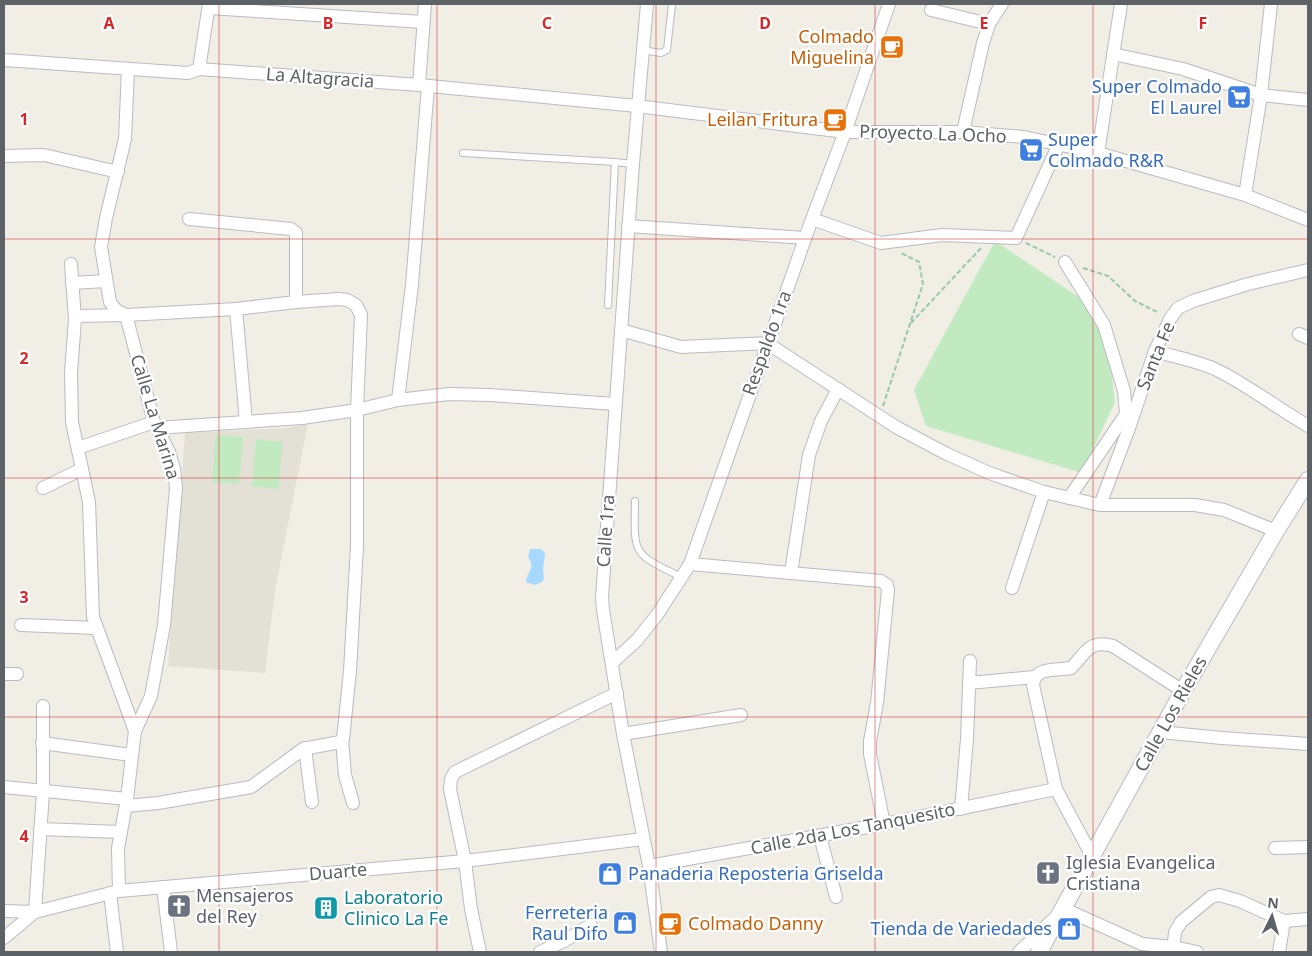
<svg xmlns="http://www.w3.org/2000/svg" width="1312" height="956" viewBox="0 0 1312 956" font-family="'Noto Sans',sans-serif">
<style>
.education{fill:#e3e0d6}
.green{fill:#c1eac1}
.water{fill:#a7d9ff}
.lines{fill:none;stroke-linecap:round;stroke-linejoin:round}
.service-casing{stroke:#b8bbc0;stroke-width:8}
.minor-casing{stroke:#b8bbc0;stroke-width:14}
.tertiary-casing{stroke:#b8bbc0;stroke-width:18}
.path{stroke:#98c9a6;stroke-width:2;stroke-dasharray:5 2.5;stroke-linecap:butt}
.service{stroke:#fff;stroke-width:6}
.minor{stroke:#fff;stroke-width:12}
.tertiary{stroke:#fff;stroke-width:16}
.grid{fill:none;stroke:#d62828;stroke-width:1;stroke-opacity:0.55}
.labels{text-anchor:middle;stroke-width:4.5;stroke-linejoin:round;paint-order:stroke}
.food-label{font-size:18px;fill:#c56008;stroke:#fff;text-anchor:end}
.street-label{font-size:18px;fill:#5d6267;stroke:#fff}
.shop-label{font-size:18px;fill:#366cbe;stroke:#fff;text-anchor:end}
.worship-label{font-size:18px;fill:#5b616d;stroke:#fff;text-anchor:start}
.culture-label{font-size:18px;fill:#0d838f;stroke:#fff;text-anchor:start}
.grid-label{font-size:16px;text-anchor:middle;font-weight:bold;fill:#d62828;stroke:#fff;stroke-width:4.5;stroke-linejoin:round;paint-order:stroke}
</style>
<rect width="100%" height="100%" fill="#f1eee6"/>
<path class="education" d="M308,424L275,590L265,673L168,666L185,433L287,428Z"/>
<g class="green">
<path d="M995,241L1080,298L1108,346L1115,402L1082,473L926,426L914,390Z"/>
<path d="M216,435L243,437L239,484L212,482Z"/>
<path d="M256,439L282,442L279,489L252,486Z"/>
</g>
<path class="water" d="M530,549H541L545,553L543,569L544,579L542,582L535,585L526,582V580C529,571 535,566 528,557Z"/>
<g class="lines">
<defs>
<g id="service">
<path d="M642,50L661,53L667,50L672,4"/>
<path d="M463,153L615,162L608,305"/>
<path d="M615,162L633,164"/>
<path d="M635,501C634,555 632,553 681,577"/>
</g>
<g id="minor">
<path d="M647,4L633,164L602,597L603,610L623,734L649,866L661,952"/>
<path d="M209,8L423,22"/>
<path d="M931,10L989,24"/>
<path d="M1113,54L1183,69L1261,95L1308,100"/>
<path d="M4,60L188,73L199,69L419,85L637,106L845,132H963L1024,137L1098,153L1245,195L1308,220"/>
<path d="M199,69L209,4"/>
<path d="M419,85L425,4"/>
<path d="M963,132L983,43L989,24L1002,4"/>
<path d="M1098,153L1121,4"/>
<path d="M4,156L44,155L118,172"/>
<path d="M1245,195L1261,95L1271,4"/>
<path d="M189,219L291,229L296,233V302"/>
<path d="M812,219L881,243L942,235L1016,238L1059,144"/>
<path d="M628,226L805,238"/>
<path d="M1065,262L1104,325L1124,391L1127,425"/>
<path d="M71,264L75,319L71,373L72,422L89,502L93,617L135,731"/>
<path d="M72,283L106,281"/>
<path d="M236,309L246,422"/>
<path d="M75,319L79,316L126,315L236,309L296,302L339,299L347,300L356,305L361,315L357,410V546L350,671L343,739L340,742L303,749L251,787L158,803L126,806"/>
<path d="M621,330L681,347L767,343L896,427L945,453L989,473L1044,492L1100,505H1195L1224,510L1276,531"/>
<path d="M1299,334L1308,338"/>
<path d="M1155,351C1174,357 1199,361 1217,370C1249,386 1277,408 1308,426"/>
<path d="M398,400L412,285L428,86"/>
<path d="M157,428L302,418L357,410L398,400L449,394L490,395L615,404"/>
<path d="M78,448L154,422"/>
<path d="M43,488L82,469"/>
<path d="M1069,498L1126,414"/>
<path d="M1100,505L1128,431L1155,351L1170,319L1178,308L1193,301L1248,284L1308,270"/>
<path d="M690,564L881,581L887,585L888,590L877,703L870,741V754L884,824"/>
<path d="M791,573L809,455L821,421L838,389"/>
<path d="M1012,588L1044,492"/>
<path d="M21,625L96,628"/>
<path d="M612,663L637,640L657,615L690,564L812,219L845,132L889,4"/>
<path d="M4,674H17"/>
<path d="M969,683L1034,677"/>
<path d="M1160,732L1222,738L1308,744"/>
<path d="M623,734L741,715"/>
<path d="M342,740L345,775L353,803"/>
<path d="M42,743L131,755"/>
<path d="M305,748L312,802"/>
<path d="M4,787L127,799"/>
<path d="M961,809L967,739L970,661"/>
<path d="M40,829L121,832"/>
<path d="M820,836L836,897"/>
<path d="M1275,848L1308,847"/>
<path d="M1092,856L1056,789L1033,685C1035,666 1055,671 1071,668C1086,653 1089,639 1113,646L1183,691"/>
<path d="M649,866L884,824L1056,789"/>
<path d="M163,887L171,952"/>
<path d="M119,891L118,848L127,799L135,731L151,696L164,625L176,488L174,469L169,452L154,422L126,315L116,310L110,302L101,247L106,218L125,139L128,69"/>
<path d="M110,893L117,952"/>
<path d="M4,911L35,912L119,891L465,861L643,839"/>
<path d="M1284,921L1308,919"/>
<path d="M4,938L35,912L43,792V706"/>
<path d="M480,952L471,909L465,861L450,789L451,779L455,772L617,693"/>
<path d="M540,952L564,941L591,925"/>
<path d="M1019,952L1064,909L1142,944L1174,947L1197,952"/>
<path d="M1173,952L1175,932L1181,922L1211,897L1219,895L1240,901L1284,921L1279,952"/>
</g>
<path id="tertiary" d="M1039,952L1183,691L1276,531L1308,480"/>
</defs>
<use href="#service" class="service-casing"/>
<use href="#minor" class="minor-casing"/>
<use href="#tertiary" class="tertiary-casing"/>
<g class="path">
<path d="M1026,243L1055,257"/>
<path d="M1083,268L1108,276L1135,301L1159,313"/>
<path d="M911,323L981,248"/>
<path d="M883,406L923,284L919,262L901,253"/>
</g>
<use href="#service" class="service"/>
<use href="#minor" class="minor"/>
<use href="#tertiary" class="tertiary"/>
</g>
<path class="grid" d="M219,4V952M437,4V952M656,4V952M875,4V952M1093,4V952M4,239H1308M4,478H1308M4,717H1308"/>
<defs>
<symbol id="cafe-square" viewBox="-11 -11 22 22"><rect x="-9" y="-9" width="18" height="18" rx="4" fill="#e8710a" stroke="#fff"/><path d="M-5.5-4.5H6V0H3Q3 3.5 0 3.5H-2.5Q-5.5 3.5-5.5 0ZM3-3.2v2h1.7v-2ZM-6 4.5H4V6H-6Z" fill="#fff"/></symbol>
<symbol id="supermarket-square" viewBox="-11 -11 22 22"><rect x="-9" y="-9" width="18" height="18" rx="4" fill="#3f7fe0" stroke="#fff"/><path d="M-6-5.5h2.5l.6 2H6L4.5 2H-2.5L-4.4-4H-6ZM-1.5 3.2a1.3 1.3 0 1 0 .1 0ZM3 3.2a1.3 1.3 0 1 0 .1 0Z" fill="#fff"/></symbol>
<symbol id="church-square" viewBox="-11 -11 22 22"><rect x="-9" y="-9" width="18" height="18" rx="4" fill="#6b7280" stroke="#fff"/><path d="M-1.2-6h2.4v3.5h3.3v2.4h-3.3V6h-2.4V-.1h-3.3v-2.4h3.3Z" fill="#fff"/></symbol>
<symbol id="shop-square" viewBox="-11 -11 22 22"><rect x="-9" y="-9" width="18" height="18" rx="4" fill="#3f7fe0" stroke="#fff"/><path d="M-5-2.5h2.3a2.7 3.5 0 0 1 5.4 0H5L5.5 6h-11ZM-1.5-2.5h3a1.5 2.3 0 0 0-3 0Z" fill="#fff"/></symbol>
<symbol id="building-square" viewBox="-11 -11 22 22"><rect x="-9" y="-9" width="18" height="18" rx="4" fill="#0f9aa8" stroke="#fff"/><path d="M-4-6H4V6H1V3H-1V6H-4ZM-2.5-4.3h1.7v1.8h-1.7ZM.8-4.3h1.7v1.8H.8ZM-2.5-1h1.7V.8h-1.7ZM.8-1h1.7V.8H.8Z" fill="#fff"/></symbol>
</defs>
<g fill-rule="evenodd">
<use href="#cafe-square" x="878" y="33" width="28" height="28"/>
<use href="#supermarket-square" x="1225" y="83" width="28" height="28"/>
<use href="#cafe-square" x="821" y="106" width="28" height="28"/>
<use href="#supermarket-square" x="1017" y="136" width="28" height="28"/>
<use href="#church-square" x="1034" y="859" width="28" height="28"/>
<use href="#shop-square" x="596" y="860" width="28" height="28"/>
<use href="#church-square" x="165" y="892" width="28" height="28"/>
<use href="#building-square" x="312" y="894" width="28" height="28"/>
<use href="#shop-square" x="611" y="909" width="28" height="28"/>
<use href="#cafe-square" x="656" y="910" width="28" height="28"/>
<use href="#shop-square" x="1055" y="915" width="28" height="28"/>
</g>
<g class="labels">
<g class="food-label">
<text x="874" y="43">Colmado<tspan x="874" dy="21">Miguelina</tspan></text>
<text x="818" y="126">Leilan Fritura</text>
<text x="688" y="930" text-anchor="start">Colmado Danny</text>
</g>
<g class="street-label">
<text transform="translate(320 78) rotate(4)" y="6">La Altagracia</text>
<text transform="translate(933 134) rotate(2)" y="6">Proyecto La Ocho</text>
<text transform="translate(767 343) rotate(-70)" y="6">Respaldo 1ra</text>
<text transform="translate(1156 356) rotate(-68)" y="6">Santa Fe</text>
<text transform="translate(155 417) rotate(73)" y="6">Calle La Marina</text>
<text transform="translate(606 531) rotate(-86)" y="6">Calle 1ra</text>
<text transform="translate(1171 714) rotate(-61)" y="6">Calle Los Rieles</text>
<text transform="translate(853 829) rotate(-11)" y="6">Calle 2da Los Tanquesito</text>
<text transform="translate(338 872) rotate(-5)" y="6">Duarte</text>
</g>
<g class="shop-label">
<text x="1222" y="93">Super Colmado<tspan x="1222" dy="21">El Laurel</tspan></text>
<text x="1048" y="146" text-anchor="start">Super<tspan x="1048" dy="21">Colmado R&amp;R</tspan></text>
<text x="628" y="880" text-anchor="start">Panaderia Reposteria Griselda</text>
<text x="608" y="919">Ferreteria<tspan x="608" dy="21">Raul Difo</tspan></text>
<text x="1052" y="935">Tienda de Variedades</text>
</g>
<g class="worship-label">
<text x="1066" y="869">Iglesia Evangelica<tspan x="1066" dy="21">Cristiana</tspan></text>
<text x="196" y="902">Mensajeros<tspan x="196" dy="21">del Rey</tspan></text>
</g>
<g class="culture-label">
<text x="344" y="904">Laboratorio<tspan x="344" dy="21">Clinico La Fe</tspan></text>
</g>
</g>
<g class="grid-label">
<text x="109" y="29">A</text>
<text x="328" y="29">B</text>
<text x="547" y="29">C</text>
<text x="765" y="29">D</text>
<text x="984" y="29">E</text>
<text x="1203" y="29">F</text>
<text x="24" y="125">1</text>
<text x="24" y="364">2</text>
<text x="24" y="603">3</text>
<text x="24" y="842">4</text>
</g>
<rect width="1312" height="956" fill="none" stroke="#5d6267" stroke-width="10"/>
<g transform="translate(1272 916) rotate(5)" stroke="#ffffff" stroke-width="4" paint-order="stroke">
<path d="M0-4L9 19L0 12L-9 19Z" fill="#5d6267"/>
<text y="-8" font-size="14" font-weight="bold" text-anchor="middle" fill="#5d6267">N</text>
</g>
</svg>
